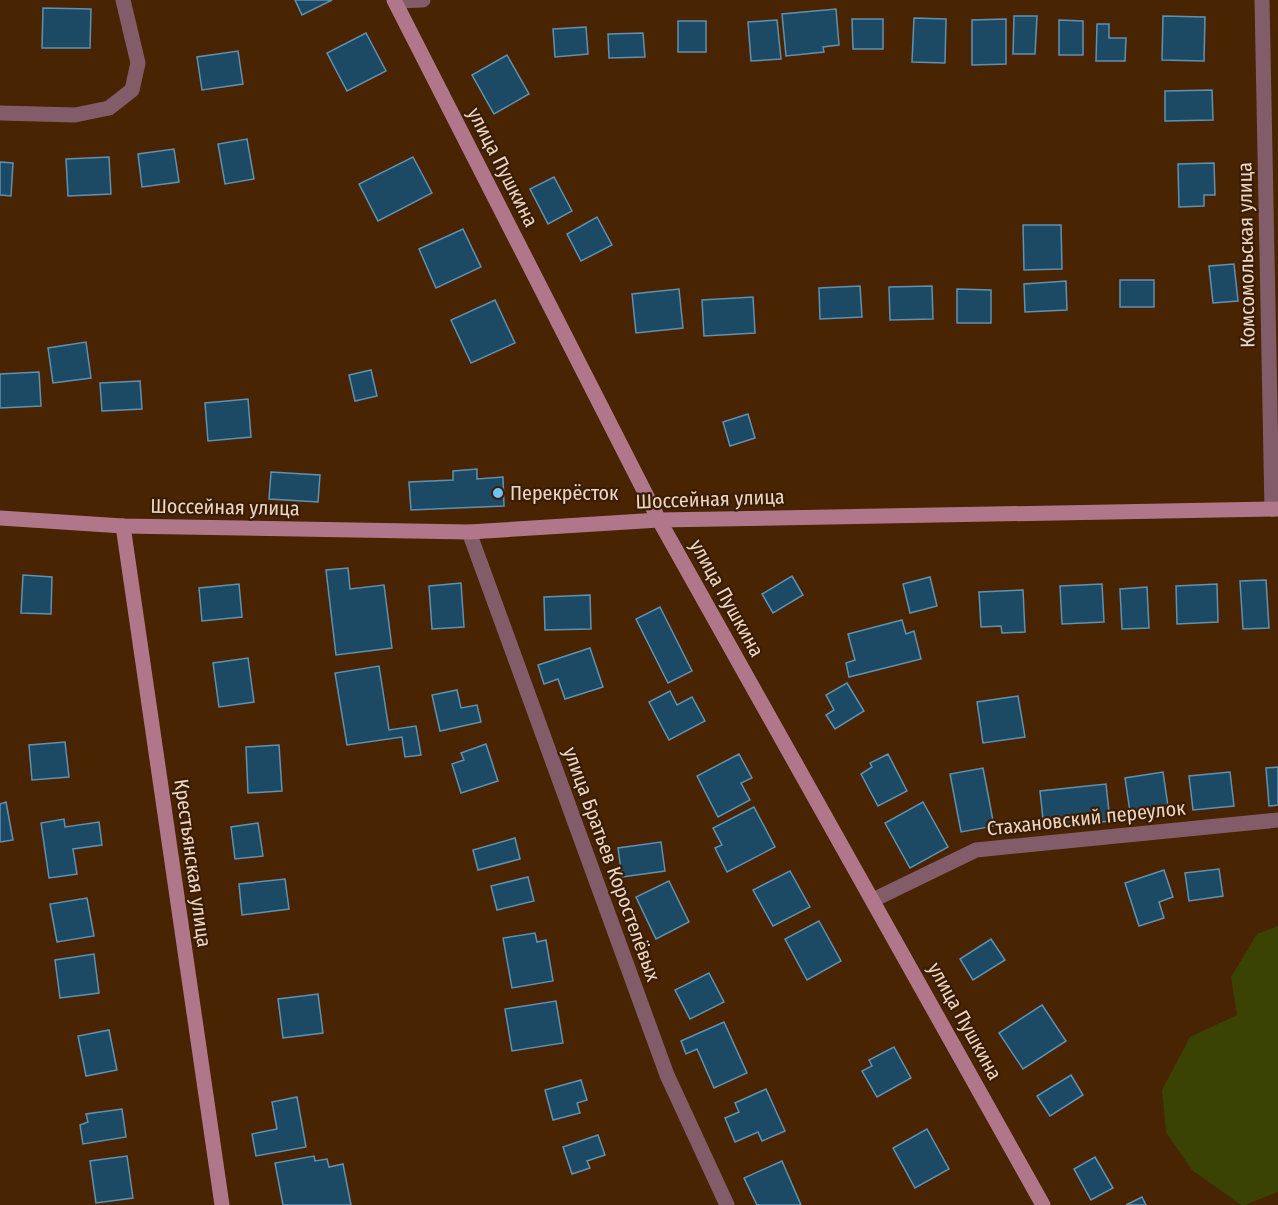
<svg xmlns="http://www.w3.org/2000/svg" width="1278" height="1205" viewBox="0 0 1278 1205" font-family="'Fira Sans Condensed',sans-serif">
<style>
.green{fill:#3a4204}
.building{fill:#1c4a64;stroke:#6091b0;stroke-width:1.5}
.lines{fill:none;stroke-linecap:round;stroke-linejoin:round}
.street{stroke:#825d69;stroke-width:15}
.secondary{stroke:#b0778a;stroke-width:15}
.poi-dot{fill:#70c2f4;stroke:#391d05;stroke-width:2}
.labels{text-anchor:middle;stroke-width:4.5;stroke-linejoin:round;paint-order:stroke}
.street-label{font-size:20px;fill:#eed6c5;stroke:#391d05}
.poi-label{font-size:20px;fill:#eed6c5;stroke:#391d05;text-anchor:start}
</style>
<rect width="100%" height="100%" fill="#492402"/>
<path class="green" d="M1278,926V1192L1245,1205H1241L1192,1170L1166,1132L1162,1090L1190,1037L1237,1015L1231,977L1257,934Z"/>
<g class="building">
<path d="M295,0H332L302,15Z"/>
<path d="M43,8L91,9L90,48H42Z"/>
<path d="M836,9L839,45L823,47L824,52L786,56L782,14Z"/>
<path d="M1014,16H1037L1035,54H1013Z"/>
<path d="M1163,16L1205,17L1204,61L1162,60Z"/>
<path d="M914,18L946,19L945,63L912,62Z"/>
<path d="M852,19H883V49H853Z"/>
<path d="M1006,19V64L972,65V20Z"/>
<path d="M777,20L781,59L751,61L748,22Z"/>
<path d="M1059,20L1083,21V55H1059Z"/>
<rect x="678" y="21" width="28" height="31"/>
<path d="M1097,24H1109V38H1126L1125,61H1096Z"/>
<path d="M586,27L588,54L555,57L553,29Z"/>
<path d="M366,33L386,71L347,91L327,53Z"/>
<path d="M643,33L645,57L609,58L608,34Z"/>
<path d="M238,51L243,84L202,90L197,57Z"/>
<path d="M507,55L529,94L494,114L472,75Z"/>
<path d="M1212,90L1213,120L1165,121V91Z"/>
<path d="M247,139L254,179L225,184L218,144Z"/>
<path d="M174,149L179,182L142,187L138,154Z"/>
<path d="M109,157L111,194L68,196L66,159Z"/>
<path d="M413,157L432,193L378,221L359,184Z"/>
<path d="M0,162L13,163L11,196L0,195Z"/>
<path d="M1214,163L1215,195H1204V206L1179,207L1178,164Z"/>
<path d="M554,177L572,211L548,224L530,189Z"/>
<path d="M597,217L612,245L581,261L567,234Z"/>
<path d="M1023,225H1061L1062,269L1024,270Z"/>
<path d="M463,229L481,267L436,288L419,249Z"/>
<path d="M1234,264L1238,301L1213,303L1209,266Z"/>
<rect x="1120" y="280" width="34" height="27"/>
<path d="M1066,281L1067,310L1025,312L1024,284Z"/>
<path d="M860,286L862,317L820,319L819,288Z"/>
<path d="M932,286L933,319L890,320L889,287Z"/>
<path d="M679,289L683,328L636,333L632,294Z"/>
<path d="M957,289L991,290V323H957Z"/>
<path d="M753,297L755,333L704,336L702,300Z"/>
<path d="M495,300L515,343L471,363L451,320Z"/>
<path d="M86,342L91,378L53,383L48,348Z"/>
<path d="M371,370L377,396L355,401L349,375Z"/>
<path d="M39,372L41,406L0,408V374Z"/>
<path d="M140,381L142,409L102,411L100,383Z"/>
<path d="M248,399L251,437L208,441L205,403Z"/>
<path d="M748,414L755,438L730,446L723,422Z"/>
<path d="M477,469V479L503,477L504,506L411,510L409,482L453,480V471Z"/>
<path d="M271,472L320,475L318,502L269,499Z"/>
<path d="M348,568L350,589L384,585L392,648L336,655L326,570Z"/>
<path d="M23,575L52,577L51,614L21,613Z"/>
<path d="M792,576L803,595L773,613L762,594Z"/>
<path d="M930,577L937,606L910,613L903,584Z"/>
<path d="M1266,580L1269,628L1243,629L1240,581Z"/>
<path d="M461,583L464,627L432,629L429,586Z"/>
<path d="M239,584L242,617L202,621L199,588Z"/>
<path d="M1102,584L1104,622L1062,624L1060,586Z"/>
<path d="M1217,584L1218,622L1177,624L1176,586Z"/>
<path d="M1147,587L1149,628L1122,629L1120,589Z"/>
<path d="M1023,590L1025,632L1002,633L1001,626L981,627L979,592Z"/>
<path d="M590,595L591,629L545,630L544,597Z"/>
<path d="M660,607L692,671L668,683L636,619Z"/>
<path d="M902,620L906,634L914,631L921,659L849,677L846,663L855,660L848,634Z"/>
<path d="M590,648L603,687L565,699L558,679L544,684L538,665Z"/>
<path d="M248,658L254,702L219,707L213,663Z"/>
<path d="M379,666L389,730L416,726L421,755L405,757L402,737L347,745L335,673Z"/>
<path d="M847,683L864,711L835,729L826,715L834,710L826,695Z"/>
<path d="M457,690L461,708L477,705L481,722L440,731L432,695Z"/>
<path d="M670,691L677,705L692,697L705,721L669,740L649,702Z"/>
<path d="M1018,696L1025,737L983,743L977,702Z"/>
<path d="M65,742L69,777L32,780L29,745Z"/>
<path d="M486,744L498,781L461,793L452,764L464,760L461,753Z"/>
<path d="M279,745L282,791L248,793L246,747Z"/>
<path d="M739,754L752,778L741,783L750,800L718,817L697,776Z"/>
<path d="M888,754L907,791L878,806L861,774L872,767L870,763Z"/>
<path d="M1278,767V805L1269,806L1266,768Z"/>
<path d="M983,768L994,826L961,832L950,774Z"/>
<path d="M1163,772L1169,813L1131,819L1125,778Z"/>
<path d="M1230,772L1234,806L1193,810L1189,776Z"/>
<path d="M1106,784L1110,821L1044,828L1040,791Z"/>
<path d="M6,802L13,840L0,842V804Z"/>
<path d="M923,802L948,847L910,868L885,823Z"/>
<path d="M754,807L775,847L727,872L715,848L722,845L713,828Z"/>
<path d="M64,819L65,827L99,822L102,845L73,849L77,874L49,878L41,823Z"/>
<path d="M258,823L263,856L235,859L231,827Z"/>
<path d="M515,838L520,859L478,870L473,850Z"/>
<path d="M661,842L665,871L622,877L618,848Z"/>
<path d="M1219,869L1223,896L1189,901L1185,873Z"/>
<path d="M1164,870L1173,897L1159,902L1164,918L1139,926L1125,883Z"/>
<path d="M790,871L810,907L773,926L753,890Z"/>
<path d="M528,877L534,901L497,910L491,886Z"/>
<path d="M285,879L289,909L242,915L239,884Z"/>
<path d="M669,881L689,922L656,939L636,897Z"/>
<path d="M87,898L94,936L57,942L50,904Z"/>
<path d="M819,921L841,961L807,980L785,939Z"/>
<path d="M535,933L537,942L546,940L553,981L512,988L503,938Z"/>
<path d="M991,939L1005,960L973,980L960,959Z"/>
<path d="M94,954L99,993L60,998L55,960Z"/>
<path d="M709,973L724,1002L690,1019L675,990Z"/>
<path d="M318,994L323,1033L283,1038L278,999Z"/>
<path d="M556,1001L563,1043L512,1051L505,1009Z"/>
<path d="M1042,1005L1066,1041L1023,1069L999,1033Z"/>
<path d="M724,1022L747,1073L714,1088L697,1049L686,1054L681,1041Z"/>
<path d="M109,1030L117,1070L86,1076L78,1036Z"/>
<path d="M894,1047L911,1078L877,1097L862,1071L872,1066L869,1060Z"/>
<path d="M1071,1075L1083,1095L1050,1116L1037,1096Z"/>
<path d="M581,1080L587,1100L577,1103L580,1113L553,1120L545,1090Z"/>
<path d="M766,1089L785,1131L762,1141L758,1132L735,1142L725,1118L739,1112L735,1103Z"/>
<path d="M297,1097L306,1147L256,1156L252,1134L277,1129L272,1102Z"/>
<path d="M122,1109L126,1137L83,1144L80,1125L88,1122L86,1114Z"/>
<path d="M927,1129L949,1169L915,1188L893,1148Z"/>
<path d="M598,1135L605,1155L587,1161L590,1168L572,1174L563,1147Z"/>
<path d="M127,1156L133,1198L96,1203L90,1161Z"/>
<path d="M314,1156L315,1161L327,1159L329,1167L343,1164L351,1205H283L275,1163Z"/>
<path d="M1095,1157L1113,1188L1091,1200L1074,1169Z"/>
<path d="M782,1161L801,1205H757L744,1178Z"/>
<path d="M1142,1197L1146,1205H1126Z"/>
</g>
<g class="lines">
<g class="street">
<path d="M1262,0L1272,509"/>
<path d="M395,1L423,0"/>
<path d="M0,113L75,115L109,108L132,90L138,63L123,0"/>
<path d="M469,532L667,1075L727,1205"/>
<path d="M873,900L976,850L1278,820"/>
</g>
<g class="secondary">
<path d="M394,0L659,520L1043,1205"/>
<path d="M0,518L123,526L469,532L659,520L1278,509"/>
<path d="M123,526L222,1205"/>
</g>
</g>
<circle class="poi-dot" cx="498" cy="493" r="6"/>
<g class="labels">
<g class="street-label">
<text transform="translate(503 167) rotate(63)" y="7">улица Пушкина</text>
<text transform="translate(1246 255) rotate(-91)" y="7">Комсомольская улица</text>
<text transform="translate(710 499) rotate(-2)" y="7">Шоссейная улица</text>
<text transform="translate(225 507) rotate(1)" y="7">Шоссейная улица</text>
<text transform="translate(727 598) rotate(61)" y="7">улица Пушкина</text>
<text transform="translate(1086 818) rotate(-6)" y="7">Стахановский переулок</text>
<text transform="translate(193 863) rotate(82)" y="7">Крестьянская улица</text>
<text transform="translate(612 864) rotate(70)" y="7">улица Братьев Коростелёвых</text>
<text transform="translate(965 1021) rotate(61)" y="7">улица Пушкина</text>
</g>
<g class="poi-label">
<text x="510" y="500">Перекрёсток</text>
</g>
</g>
</svg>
